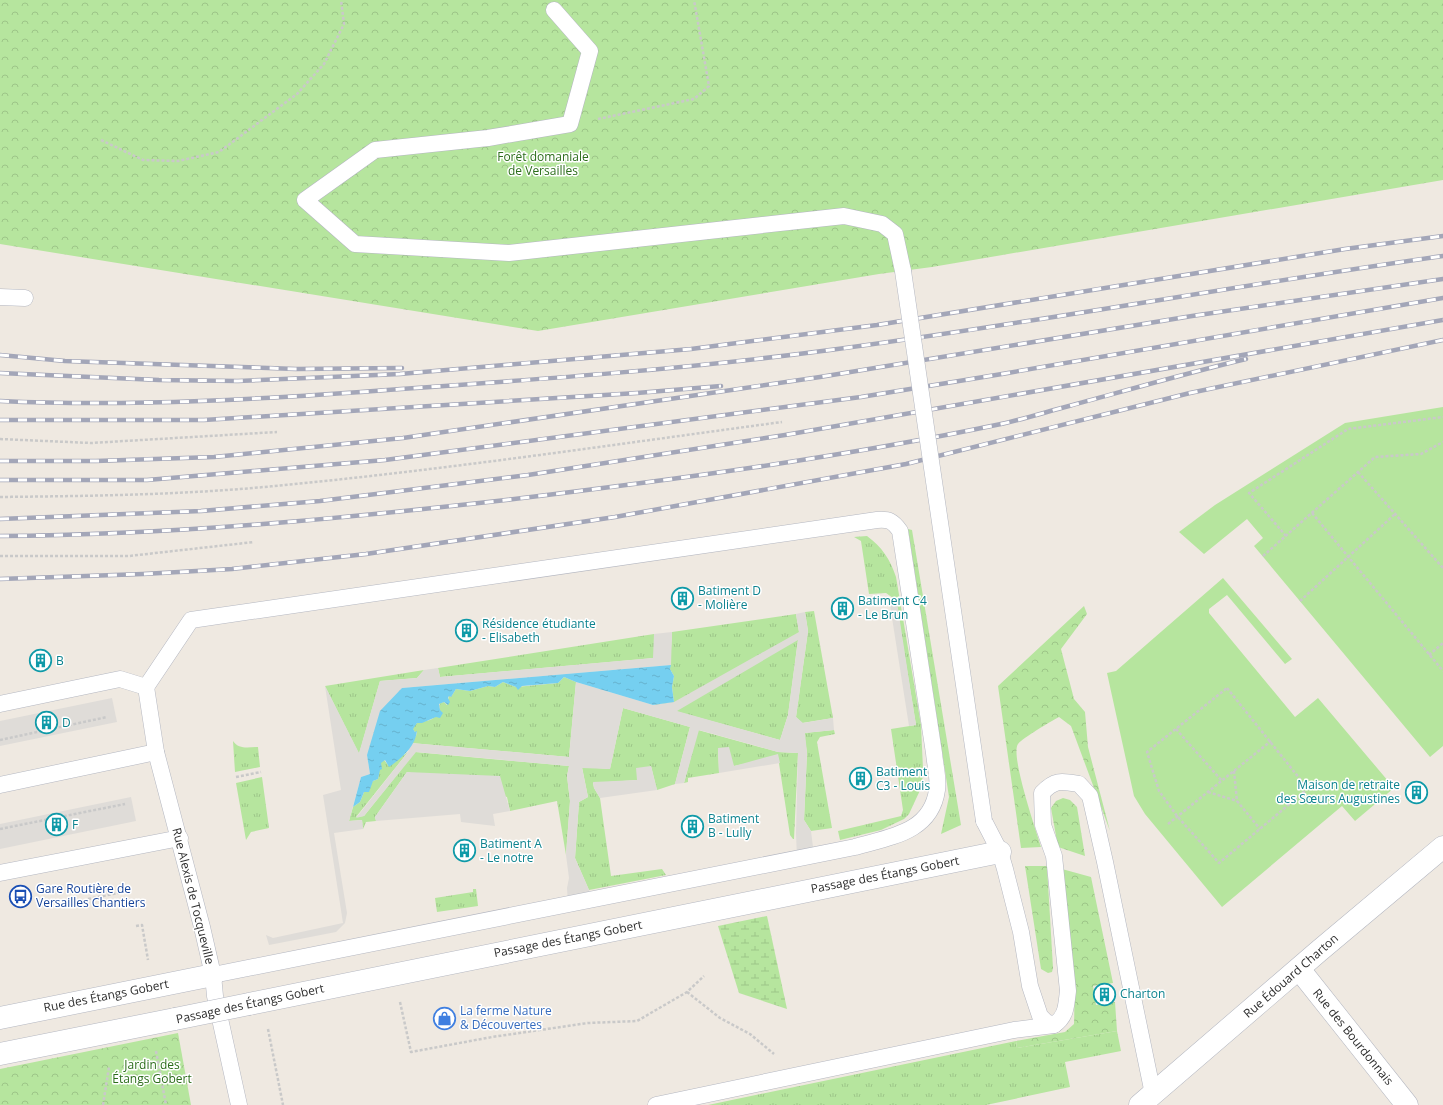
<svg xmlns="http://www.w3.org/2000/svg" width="1443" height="1105" viewBox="0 0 1443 1105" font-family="'Open Sans',sans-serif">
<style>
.grass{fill:url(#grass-tufts)}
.forest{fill:url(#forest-crowns)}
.wetland{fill:url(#wetland-marsh)}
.garden{fill:#b6e59e}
.plaza{fill:#dfdcd8;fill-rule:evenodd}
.water{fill:url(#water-ripples)}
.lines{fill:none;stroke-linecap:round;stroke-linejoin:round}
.service-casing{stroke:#b4b7c1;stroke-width:17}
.pedestrian-casing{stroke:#b4b7c1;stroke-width:23}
.minor-casing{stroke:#b4b7c1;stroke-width:23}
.tertiary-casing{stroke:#b4b7c1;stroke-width:23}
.path{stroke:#c9c9c9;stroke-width:2.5;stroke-dasharray:3 2;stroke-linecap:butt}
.service{stroke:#fff;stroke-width:16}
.pedestrian{stroke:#fff;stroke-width:22}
.minor{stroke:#fff;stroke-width:22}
.tertiary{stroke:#fff;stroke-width:22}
.rail-casing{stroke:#a3a6b8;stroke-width:4.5}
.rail{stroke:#fff;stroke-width:3;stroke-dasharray:9;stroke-linecap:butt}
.service-bridge-casing{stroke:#b4b7c1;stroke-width:17;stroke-linecap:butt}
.pedestrian-bridge-casing{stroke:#b4b7c1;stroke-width:23;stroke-linecap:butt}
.service-bridge{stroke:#fff;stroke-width:16}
.pedestrian-bridge{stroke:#fff;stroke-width:22}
.labels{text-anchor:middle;stroke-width:3;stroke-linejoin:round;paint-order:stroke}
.park-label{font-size:12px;fill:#2c6e1b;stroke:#fff}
.culture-label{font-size:12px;fill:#0d838f;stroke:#fff;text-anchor:start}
.street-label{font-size:12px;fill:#2e2e2e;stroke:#fff}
.transit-label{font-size:12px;fill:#164399;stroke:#fff;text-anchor:start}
.shop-label{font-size:12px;fill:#366cbe;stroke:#fff;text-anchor:start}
</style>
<defs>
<pattern id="grass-tufts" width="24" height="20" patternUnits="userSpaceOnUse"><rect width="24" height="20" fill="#b6e59e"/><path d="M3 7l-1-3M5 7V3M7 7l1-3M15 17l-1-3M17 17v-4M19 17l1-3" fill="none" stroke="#9dc588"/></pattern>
<pattern id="forest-crowns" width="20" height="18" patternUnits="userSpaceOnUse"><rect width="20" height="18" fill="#b6e59e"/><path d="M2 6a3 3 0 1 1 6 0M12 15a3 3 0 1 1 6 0" fill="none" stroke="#9dc588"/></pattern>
<pattern id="wetland-marsh" width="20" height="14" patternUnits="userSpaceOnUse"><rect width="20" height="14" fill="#b6e59e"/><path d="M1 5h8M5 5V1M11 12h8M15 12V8" fill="none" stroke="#9dc588"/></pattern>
<pattern id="water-ripples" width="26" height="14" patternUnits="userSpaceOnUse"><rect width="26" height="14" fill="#75cff0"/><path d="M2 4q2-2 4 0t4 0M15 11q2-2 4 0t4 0" fill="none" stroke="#66b2ce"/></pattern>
</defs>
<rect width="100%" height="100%" fill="#efe9e1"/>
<g class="grass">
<path d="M908,529L912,530L961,825L941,834L949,797Z"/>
<path d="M867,536C882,547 890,559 896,577L921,725L923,769L922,786L909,814L904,819L881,830L840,840L838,831L897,817L901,816L903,810L891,729L916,725L896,602L890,605L893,598L886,593L869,594L861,541L854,537Z"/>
<path d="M814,611L833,718L802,723L796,717L808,631L805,612Z"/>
<path d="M796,614L799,632L788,715L780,740L653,705L674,702L672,687L674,676L670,669L672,632Z"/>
<path d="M654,634V658L440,677L438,668Z"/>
<path d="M424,670L417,678L380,681L359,754L325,686Z"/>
<path d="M564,677L576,682L569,757L411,743L416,736L417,732H415L412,728L417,723C425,721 434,721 439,712C440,709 439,706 440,703L444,702L447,705L449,696L451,697L456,689L470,691L488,686L495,687L503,682L516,687L558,683Z"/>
<path d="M623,708L690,727L675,784L657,790L651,766L637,780L593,783L594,788L600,798L611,876L662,869L666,875L589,890L575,858L579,802L588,797L582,767L610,769Z"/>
<path d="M698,730L778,752L798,753L794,839H793L790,835L778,757L734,766L718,748L719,773L688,778V782L684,783Z"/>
<path d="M834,730L835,734L820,737L817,742L832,828L811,831L804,820L807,753L804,733Z"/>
<path d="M233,741C239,750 249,747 258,747L260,767L235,772Z"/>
<path d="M408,752L356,817L364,816L415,752L569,766L567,776L570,801L566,855L557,801L510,811L507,797L407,772L375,817L376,821L366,822L363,829L362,820L349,821L353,807L360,802L364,792L373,781L378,779L380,763L384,760L389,766Z"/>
<path d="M262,777L269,828L251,832L246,840L236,783Z"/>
<path d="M473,889H476L478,906L437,912L435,898L473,892Z"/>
<path d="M1117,1031L1121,1051L1065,1062L1070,1087L986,1105H708L1016,1041L1017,1048Z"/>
</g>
<g class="forest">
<path d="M0,0H1443V180L932,267L879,274L538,331L0,244Z"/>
<path d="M1084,606L1087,614L1061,649L1074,699L1085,712L1088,747L1110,831L1071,726L1059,717C1050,722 1024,737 1018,744C1010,755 1036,830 1041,847L1021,848L998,686Z"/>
<path d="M1063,798L1070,800L1077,807L1085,856L1058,847L1051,808L1056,801Z"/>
<path d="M1025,866H1047L1053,968L1052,972L1048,973L1041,969Z"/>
<path d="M1062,869L1091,877L1113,983L1093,986L1096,1005L1115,1002L1117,1031L1017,1048L1016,1041L1065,1032L1074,1024C1076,973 1068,920 1062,869Z"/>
<path d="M178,1033L191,1105H0V1069Z"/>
</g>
<path class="wetland" d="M767,916L787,1009L739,993L718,926Z"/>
<g class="garden">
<path d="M1443,407V746L1430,757L1254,546L1263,538L1247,519L1204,554L1179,532L1215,505L1345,423Z"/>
<path d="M1223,578L1292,659L1285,664L1227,595L1209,609V613L1295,717L1318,698L1394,788L1355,821L1342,806L1222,907L1145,814L1134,796L1107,673L1116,671Z"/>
</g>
<g class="plaza">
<path d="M897,602L910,687L916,725L909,726L890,605Z"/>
<path d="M805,612L808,631L796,717L803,723L833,718L834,730L805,733L807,753L804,820L811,831L814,855L797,859L796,833L798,753L778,752L699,730L684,783L675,784L690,727L623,708L610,769L582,768L588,797L579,802L575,858L589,890L591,899L568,904L567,888L569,878L566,855L570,801L567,776L569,766L416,752L364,816L356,818L408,752L411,743L569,757L576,682L653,705L674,702L799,632L796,614ZM798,640L788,715L780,740L677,711Z"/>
<path d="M672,632L671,665L402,688L367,755L370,774L361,777L349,821L362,820L363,829L334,833L347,913L345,923L336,932L269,945L266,935L273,938L343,923L323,795L341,790L325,686L359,753L380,681L417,678L424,670L438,668L440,677L653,658L654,634Z"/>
<path d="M112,698L117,722L0,746V721Z"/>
<path d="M729,747L734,766L778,754L780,763L719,773L718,748Z"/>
<path d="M651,766L657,790L600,798L594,788L593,782L637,780L636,768Z"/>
<path d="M407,772L500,776L510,811L493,814L495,826L461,822L460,814L376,821L375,817Z"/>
<path d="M131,797L136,821L0,849V824Z"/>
</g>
<path class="water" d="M671,665L670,669L674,676L672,687L674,702L653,705L576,682L564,677L558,683L522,686L518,690L516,687L503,682L495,687L488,686L470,691L456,689L451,697L449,696L448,698L450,702L448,705L444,702L439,704L440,710L443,713L440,718L436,717L422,723H417L413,729L415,732L417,731C415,747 402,758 389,767L385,760L381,763L382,769L380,770L378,779L373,781L369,792H364L360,802L353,807L361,777L370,774L367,755L380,711L402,688Z"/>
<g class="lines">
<defs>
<g id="service">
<path d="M554,10L590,51L570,124L488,138L375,150L305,200L355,244L509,253L844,216L882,224L895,234L903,271"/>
<path d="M0,297L25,298"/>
<path d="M146,687L191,620L877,520C889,519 893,521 900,531L934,753C935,765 939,779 937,790C931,833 889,837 855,847L213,975"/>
<path d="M146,687L156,752L202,927L213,975L215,996L239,1105"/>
<path d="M0,704L120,679L146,687"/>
<path d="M0,785L156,752"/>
<path d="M984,821L1000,852L1005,869L1021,932L1030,986L1040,1016L1046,1022L1054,1025C1067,1016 1066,1005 1068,991L1054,856L1043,825L1042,793C1055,779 1062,781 1079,784L1090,796L1105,862L1153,1094"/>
<path d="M0,873L180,838"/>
<path d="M656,1105L1014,1030L1054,1025"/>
</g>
<g id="pedestrian">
<path d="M249,1004L1000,852"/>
<path d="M0,1054L175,1019"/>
</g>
<g id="minor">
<path d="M1299,969L1407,1105"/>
<path d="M0,1018L213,975"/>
</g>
<path id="tertiary" d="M1140,1105L1319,951L1443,847"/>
</defs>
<use href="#service" class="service-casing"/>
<use href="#pedestrian" class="pedestrian-casing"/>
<use href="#minor" class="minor-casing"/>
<use href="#tertiary" class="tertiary-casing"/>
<g class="path">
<path d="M598,119L694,99L709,86L694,0"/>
<path d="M101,140L143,160L178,161L219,152L297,94L324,64L344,24L341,0"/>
<path d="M0,439L91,443L277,432"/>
<path d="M1358,472L1443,568"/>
<path d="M0,497C88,496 176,495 264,487C437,471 610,445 782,422"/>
<path d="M1312,513L1443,671"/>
<path d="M1286,536L1249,493L1348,429L1443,417"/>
<path d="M0,556H129L254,542"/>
<path d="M1263,556L1375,457L1421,454L1443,442"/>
<path d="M1300,601L1395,514"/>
<path d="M1429,655L1443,643"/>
<path d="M1227,688L1304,784V792L1219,863L1177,816L1159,791L1147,752Z"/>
<path d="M1176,729L1222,781"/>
<path d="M0,740L107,717"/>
<path d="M1234,771L1237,801L1260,829"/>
<path d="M236,777L261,772"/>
<path d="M1208,792L1237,801"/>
<path d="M1168,824L1271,741"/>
<path d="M0,829L125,804"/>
<path d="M88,899L123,892L120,883"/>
<path d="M136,926L142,925L148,960"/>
<path d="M687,992L720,1018L750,1034L774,1054"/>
<path d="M400,1002L411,1052L492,1037L588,1023L637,1021L687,992L704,976"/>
<path d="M268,1029L283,1105"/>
<path d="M156,1051L166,1105"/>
<path d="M103,1105L109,1067"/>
</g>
<use href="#service" class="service"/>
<use href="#pedestrian" class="pedestrian"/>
<use href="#minor" class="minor"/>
<use href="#tertiary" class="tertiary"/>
<defs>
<g id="rail">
<path d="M0,355L65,361L296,369L402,368"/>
<path d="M0,373L159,380L238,381L400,374L691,349L877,325L1345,249L1443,236"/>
<path d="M0,401C134,407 268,399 401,389C544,379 687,369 830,350C1035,323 1238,285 1443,256"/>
<path d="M0,420H204L637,393L721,386"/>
<path d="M0,461H96L214,457L403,438L820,377L1192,316L1443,279"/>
<path d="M0,480H147L385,460L861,397L1002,374L1443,298"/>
<path d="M0,519L201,511L320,501L528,475L785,435L1443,320"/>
<path d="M0,536C169,535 338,519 506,500C672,480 838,458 1001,424C1024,419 1046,412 1069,406C1128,390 1187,373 1246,359"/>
<path d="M0,579L143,574L232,569L366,554L615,517L906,464L1190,393L1443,340"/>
</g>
</defs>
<use href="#rail" class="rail-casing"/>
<use href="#rail" class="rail"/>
<defs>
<path id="service-bridge" d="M903,271L984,821"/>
<path id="pedestrian-bridge" d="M175,1019L249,1004"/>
</defs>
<use href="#service-bridge" class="service-bridge-casing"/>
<use href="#pedestrian-bridge" class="pedestrian-bridge-casing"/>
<use href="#service-bridge" class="service-bridge"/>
<use href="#pedestrian-bridge" class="pedestrian-bridge"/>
</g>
<defs>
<symbol id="building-ring" viewBox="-11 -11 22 22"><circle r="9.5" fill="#fff" stroke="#0f9aa8" stroke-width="1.5"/><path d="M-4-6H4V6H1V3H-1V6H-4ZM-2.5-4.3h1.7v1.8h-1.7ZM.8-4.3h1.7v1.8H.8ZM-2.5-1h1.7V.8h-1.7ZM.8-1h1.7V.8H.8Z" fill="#0f9aa8"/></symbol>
<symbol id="bus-ring" viewBox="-11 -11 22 22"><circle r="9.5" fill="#fff" stroke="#1a4fb4" stroke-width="1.5"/><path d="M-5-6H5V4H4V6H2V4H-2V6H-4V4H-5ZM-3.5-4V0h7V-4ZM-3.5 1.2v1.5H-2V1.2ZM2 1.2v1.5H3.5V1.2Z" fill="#1a4fb4"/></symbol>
<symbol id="shop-ring" viewBox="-11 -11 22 22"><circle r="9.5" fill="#fff" stroke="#3f7fe0" stroke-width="1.5"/><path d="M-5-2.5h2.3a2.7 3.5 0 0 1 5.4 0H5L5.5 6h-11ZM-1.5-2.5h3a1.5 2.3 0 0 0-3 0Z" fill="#3f7fe0"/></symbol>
</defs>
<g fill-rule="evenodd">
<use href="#building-ring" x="670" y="586" width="25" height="25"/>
<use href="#building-ring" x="830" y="596" width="25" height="25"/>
<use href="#building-ring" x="454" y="618" width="25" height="25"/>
<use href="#building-ring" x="28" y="648" width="25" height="25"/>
<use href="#building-ring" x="34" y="710" width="25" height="25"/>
<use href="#building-ring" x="848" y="766" width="25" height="25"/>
<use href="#building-ring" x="1404" y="780" width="25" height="25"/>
<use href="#building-ring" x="44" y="812" width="25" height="25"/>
<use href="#building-ring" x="680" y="814" width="25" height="25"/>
<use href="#building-ring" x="452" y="838" width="25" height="25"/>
<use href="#bus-ring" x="8" y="884" width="25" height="25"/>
<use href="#building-ring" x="1092" y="982" width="25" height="25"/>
<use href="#shop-ring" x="432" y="1006" width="25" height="25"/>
</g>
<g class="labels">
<g class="park-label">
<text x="543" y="161">Forêt domaniale<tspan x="543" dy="14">de Versailles</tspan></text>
<text x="152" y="1069">Jardin des<tspan x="152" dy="14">Étangs Gobert</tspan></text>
</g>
<g class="culture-label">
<text x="698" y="595">Batiment D<tspan x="698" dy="14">- Molière</tspan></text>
<text x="858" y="605">Batiment C4<tspan x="858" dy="14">- Le Brun</tspan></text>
<text x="482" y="628">Résidence étudiante<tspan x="482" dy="14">- Elisabeth</tspan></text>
<text x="56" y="665">B</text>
<text x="62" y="727">D</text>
<text x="876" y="776">Batiment<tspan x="876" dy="14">C3 - Louis</tspan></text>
<text x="1400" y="789" text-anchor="end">Maison de retraite<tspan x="1400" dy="14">des Sœurs Augustines</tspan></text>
<text x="708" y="823">Batiment<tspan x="708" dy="14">B - Lully</tspan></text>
<text x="72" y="829">F</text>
<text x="480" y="848">Batiment A<tspan x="480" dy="14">- Le notre</tspan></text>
<text x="1120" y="998">Charton</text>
</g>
<g class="street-label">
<text transform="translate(885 875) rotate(-11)" y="4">Passage des Étangs Gobert</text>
<text transform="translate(193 896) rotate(76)" y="4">Rue Alexis de Tocqueville</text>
<text transform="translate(568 939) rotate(-11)" y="4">Passage des Étangs Gobert</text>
<text transform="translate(1291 976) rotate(-41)" y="4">Rue Édouard Charton</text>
<text transform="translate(106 996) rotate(-11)" y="4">Rue des Étangs Gobert</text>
<text transform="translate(250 1004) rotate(-12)" y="4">Passage des Étangs Gobert</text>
<text transform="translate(1353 1037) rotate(51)" y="4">Rue des Bourdonnais</text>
</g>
<g class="transit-label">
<text x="36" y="893">Gare Routière de<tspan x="36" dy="14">Versailles Chantiers</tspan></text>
</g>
<g class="shop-label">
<text x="460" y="1015">La ferme Nature<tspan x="460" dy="14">&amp; Découvertes</tspan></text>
</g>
</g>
</svg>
